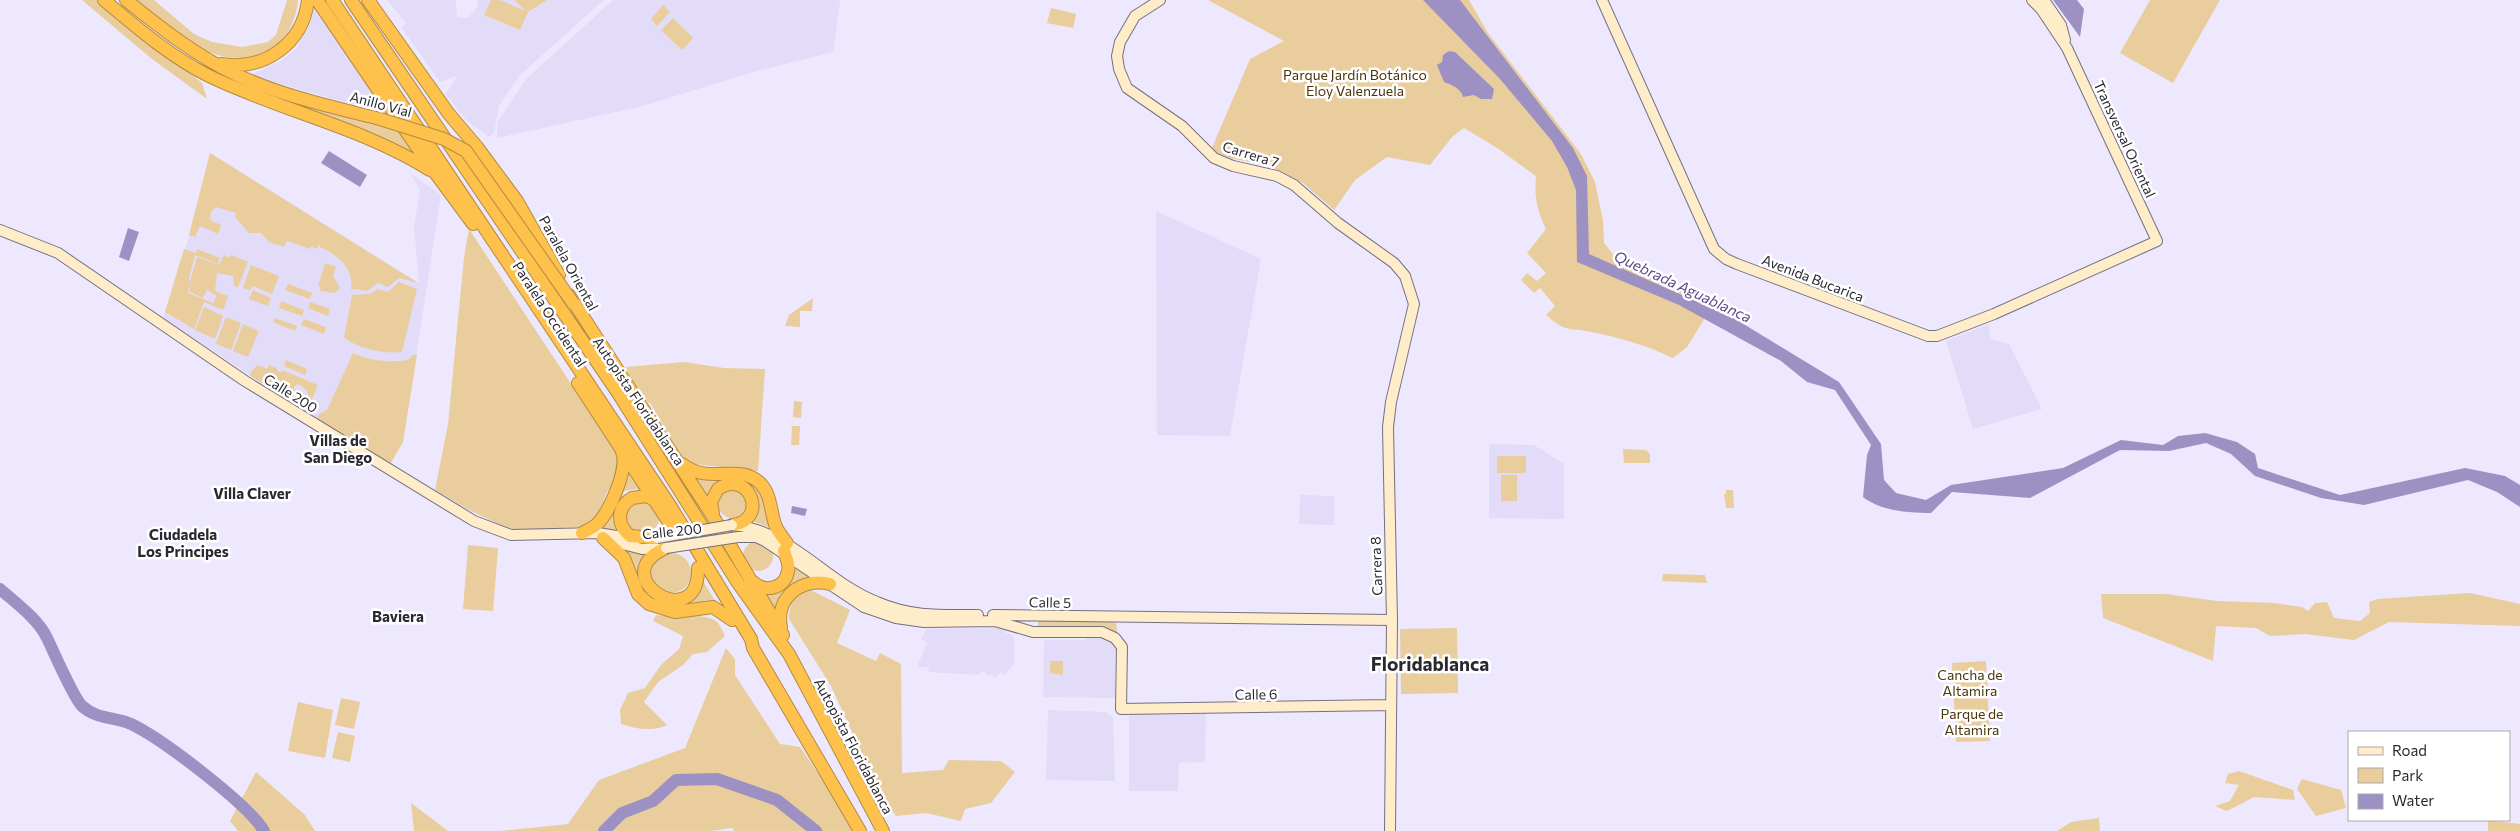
<svg xmlns="http://www.w3.org/2000/svg" width="2520" height="831" viewBox="0 0 2520 831" font-family="Commissioner,sans-serif">
	<style>
		.built { fill: #e2dcf9 }
		.green { fill: #e9cd9d }
		.water { fill: #9d91c4 }
		.lines { fill: none; stroke-linecap: round; stroke-linejoin: round }
		.river { stroke: #9d91c4; stroke-width: 12 }
		.secondary-casing { stroke: #747083; stroke-width: 12 }
		.highway-casing { stroke: #b48b42; stroke-width: 14 }
		.secondary { stroke: #ffecc9; stroke-width: 10 }
		.highway { stroke: #fec14b; stroke-width: 12 }
		.secondary-bridge-casing { stroke: #747083; stroke-width: 12; stroke-linecap: butt }
		.highway-bridge-casing { stroke: #b48b42; stroke-width: 14; stroke-linecap: butt }
		.secondary-bridge { stroke: #ffecc9; stroke-width: 10 }
		.highway-bridge { stroke: #fec14b; stroke-width: 12 }
		.labels { text-anchor: middle; dominant-baseline: central; stroke-width: 5; stroke-linejoin: round; paint-order: stroke }
		.park-label { font-size: 14px; fill: #4a350c; stroke: #fff }
		.street-label { font-size: 14px; fill: #2a2830; stroke: #fff }
		.water-label { font-size: 15px; font-style: italic; fill: #5d498b; stroke: #fff }
		.neighbourhood-label { font-size: 15px; font-weight: bold; fill: #2a2830; stroke: #fff }
		.district-label { font-size: 19px; font-weight: bold; fill: #2a2830; stroke: #fff }
	</style>
	<rect width="100%" height="100%" fill="#ede8fe"/>
	<path class="built" d="M 387,0 L 456,0 L 457,17 L 468,18 L 477,7 L 478,0 L 604,0 L 519,76 L 499,106 L 494,133 L 489,137 L 465,119 L 446,94 L 457,76 L 440,82 L 401,27 L 406,23 Z
		M 613,0 L 840,0 L 840,2 L 833,52 L 757,71 L 639,107 L 497,138 L 497,123 L 526,79 Z
		M 314,9 L 381,106 L 378,112 L 250,75 L 281,61 L 297,48 L 309,26 Z
		M 210,153 L 419,283 L 414,227 L 420,190 L 410,173 L 441,195 L 403,442 L 389,466 L 163,318 L 188,240 Z
		M 1156,211 L 1261,259 L 1230,436 L 1157,435 Z
		M 1989,324 L 1990,339 L 2009,344 L 2042,409 L 1973,429 L 1946,341 Z
		M 1489,444 L 1534,445 L 1564,464 L 1564,519 L 1489,518 Z
		M 1300,495 L 1334,496 L 1334,525 L 1299,524 Z
		M 1005,628 L 1005,633 L 1011,634 L 1014,639 L 1014,664 L 1004,675 L 1001,672 L 995,678 L 991,674 L 988,676 L 983,671 L 978,675 L 928,672 L 929,667 L 917,667 L 927,643 L 921,639 L 926,629 Z
		M 1100,635 L 1108,637 L 1116,647 L 1118,673 L 1115,674 L 1115,698 L 1043,697 L 1044,640 L 1086,640 L 1087,637 L 1100,637 Z
		M 1048,710 L 1106,712 L 1113,717 L 1115,781 L 1046,780 Z
		M 1129,711 L 1206,712 L 1205,762 L 1179,763 L 1178,791 L 1129,791 Z"/>
	<path class="green" d="M 82,0 L 98,0 L 202,83 L 207,99 L 152,59 Z
		M 130,0 L 154,0 L 194,34 L 212,42 L 242,47 L 268,42 L 276,35 L 287,0 L 298,0 C 296,20 287,41 268,50 C 217,77 170,28 130,0 Z
		M 491,0 L 500,0 L 526,11 L 514,0 L 547,0 L 528,12 L 520,30 L 484,15 Z
		M 1208,0 L 1469,0 L 1488,33 L 1581,154 L 1595,182 L 1603,220 L 1604,243 C 1609,249 1615,258 1623,263 C 1646,277 1699,286 1708,313 L 1687,347 L 1673,358 C 1648,346 1618,337 1591,332 C 1567,327 1567,333 1546,315 L 1555,306 L 1540,288 L 1534,293 L 1521,280 L 1527,273 L 1537,281 L 1546,273 L 1527,253 L 1546,229 C 1537,211 1534,196 1536,176 L 1497,148 L 1464,128 L 1452,137 L 1430,165 L 1387,157 L 1355,180 L 1334,210 L 1303,183 L 1270,166 L 1230,158 L 1211,150 L 1250,59 L 1284,41 Z
		M 2150,0 L 2220,0 L 2173,83 L 2120,53 Z
		M 663,5 L 670,12 L 657,26 L 651,19 Z
		M 1051,8 L 1076,14 L 1073,28 L 1047,23 Z
		M 673,18 L 693,38 L 682,50 L 661,30 Z
		M 226,75 L 400,132 L 413,154 L 225,79 Z
		M 210,153 L 418,283 L 399,278 L 388,287 L 378,283 L 367,291 L 355,289 L 351,290 C 354,268 339,256 320,247 L 320,244 L 317,249 L 311,246 L 310,249 L 287,241 L 284,247 L 269,242 L 261,233 L 249,233 L 235,217 L 236,213 L 216,207 L 211,212 L 210,220 L 221,225 L 218,234 L 200,226 L 195,237 L 189,235 Z
		M 469,229 L 618,455 L 620,475 L 607,492 L 599,512 L 591,522 L 578,527 L 522,530 L 507,528 L 469,510 L 435,490 L 448,424 L 464,257 Z
		M 184,249 L 196,253 L 197,249 L 220,258 L 218,264 L 195,255 L 189,278 L 191,282 L 188,293 L 213,303 L 217,296 L 207,290 L 203,298 L 190,292 L 191,277 L 197,257 L 219,265 L 224,255 L 229,258 L 231,255 L 248,262 L 238,287 L 234,286 L 233,276 L 217,273 L 215,291 L 228,296 L 223,310 L 204,302 L 194,329 L 165,312 Z
		M 325,263 L 336,267 L 333,276 L 340,288 L 335,293 L 320,291 L 321,287 L 318,286 Z
		M 251,265 L 279,276 L 272,294 L 253,286 L 250,290 L 243,288 Z
		M 399,282 L 417,289 L 402,352 C 382,354 361,349 344,338 L 352,295 L 370,294 L 378,289 L 388,292 Z
		M 288,284 L 312,293 L 310,299 L 285,290 Z
		M 253,290 L 271,298 L 268,306 L 249,299 Z
		M 813,298 L 812,311 L 800,311 L 800,327 L 785,326 L 789,315 Z
		M 281,301 L 304,310 L 302,316 L 279,308 Z
		M 310,302 L 330,309 L 328,316 L 308,308 Z
		M 204,307 L 223,316 L 215,339 L 195,330 Z
		M 226,317 L 241,323 L 231,350 L 216,344 Z
		M 275,318 L 297,326 L 295,331 L 273,322 Z
		M 304,319 L 326,327 L 324,334 L 301,325 Z
		M 243,324 L 259,331 L 248,357 L 233,351 Z
		M 353,353 C 370,361 390,363 408,360 L 412,355 L 417,355 L 403,442 L 389,466 L 317,419 L 319,414 L 327,410 Z
		M 286,360 L 307,369 L 305,375 L 284,366 Z
		M 684,362 L 724,368 L 765,369 L 758,471 L 694,464 L 682,458 L 651,404 L 639,395 L 626,367 Z
		M 257,365 L 267,369 L 269,365 L 276,368 L 280,373 L 282,370 L 318,385 L 311,402 L 309,402 C 308,392 307,388 297,384 L 293,388 L 304,398 L 305,406 L 302,409 L 249,375 Z
		M 794,401 L 802,402 L 801,418 L 793,417 Z
		M 792,426 L 800,426 L 799,445 L 791,445 Z
		M 1623,449 L 1646,450 L 1650,454 L 1650,463 L 1624,463 Z
		M 1497,456 L 1526,456 L 1526,473 L 1497,473 Z
		M 629,464 L 647,493 L 636,489 L 624,491 C 615,506 613,514 616,531 L 596,529 Z
		M 688,472 L 735,475 L 761,488 L 775,530 L 755,522 L 747,522 C 768,498 756,483 728,480 L 709,506 Z
		M 1501,475 L 1517,475 L 1517,501 L 1501,501 Z
		M 724,489 L 741,490 L 748,506 C 739,522 723,522 716,504 Z
		M 1726,490 L 1733,490 L 1734,508 L 1726,508 L 1724,494 L 1726,494 Z
		M626 516a17 17 0 1 1 34 0a17 17 0 1 1-34 0Z
		M743 556a15 15 0 1 1 30 0a15 15 0 1 1-30 0Z
		M 468,545 L 498,548 L 493,611 L 463,609 Z
		M 621,549 L 647,552 L 641,562 L 638,579 Z
		M651 573a20 20 0 1 1 40 0a20 20 0 1 1-40 0Z
		M 793,563 L 818,579 L 801,581 L 777,613 L 763,591 L 773,593 Z
		M 1663,574 L 1705,575 L 1707,583 L 1662,581 Z
		M 703,581 L 717,604 L 708,600 L 685,605 L 692,599 Z
		M 807,588 L 850,610 L 837,643 L 876,661 L 880,653 L 901,664 L 902,773 L 943,770 L 949,760 L 1001,761 L 1015,772 L 991,803 L 965,809 L 961,821 L 926,813 L 896,816 L 879,791 L 831,686 L 789,619 C 789,604 794,596 807,588 Z
		M 2470,593 L 2520,604 L 2520,626 L 2389,622 L 2354,640 L 2305,634 L 2270,636 L 2256,628 L 2216,626 L 2213,661 L 2103,618 L 2101,594 L 2166,594 L 2217,601 L 2275,603 L 2302,607 L 2308,611 L 2315,603 L 2327,602 L 2334,618 L 2360,621 L 2370,613 L 2369,602 L 2377,599 Z
		M 656,615 C 672,618 705,612 717,622 C 720,625 723,632 725,636 L 707,652 L 693,654 L 683,665 L 658,682 L 644,702 L 667,725 C 651,732 637,729 621,724 L 620,710 L 628,693 L 645,688 L 661,665 L 679,649 L 683,636 L 653,621 Z
		M 1038,621 L 1112,621 L 1116,623 L 1118,637 C 1104,621 1059,628 1038,628 Z
		M 1457,628 L 1458,693 L 1401,694 L 1400,629 Z
		M 726,648 L 735,659 L 735,675 L 780,744 L 800,747 L 834,797 L 853,831 L 734,831 L 732,828 L 711,831 L 500,831 L 568,824 L 599,780 L 685,748 Z
		M 1050,661 L 1063,661 L 1063,675 L 1050,673 Z
		M 1986,661 L 1990,741 L 1956,742 L 1952,663 Z
		M 341,698 L 360,702 L 354,729 L 335,725 Z
		M 298,702 L 333,710 L 325,758 L 288,751 Z
		M 338,732 L 355,736 L 350,762 L 332,758 Z
		M 2239,771 L 2293,790 L 2295,800 L 2254,797 L 2227,811 L 2215,806 L 2230,801 L 2239,785 L 2225,783 L 2228,774 Z
		M 256,772 L 305,815 L 315,831 L 238,831 L 230,821 Z
		M 2302,779 L 2341,790 L 2346,808 L 2316,816 L 2297,789 Z
		M 411,803 L 448,831 L 414,831 Z
		M 2099,818 L 2100,831 L 2057,831 L 2071,822 Z
		M 2488,820 L 2520,824 L 2520,831 L 2488,831 Z"/>
	<path class="water" d="M 1423,0 L 1460,0 L 1573,148 L 1587,176 L 1589,254 L 1732,317 L 1839,382 L 1881,444 L 1884,480 L 1896,493 L 1926,500 L 1951,485 L 2063,468 L 2121,440 L 2163,445 L 2178,436 L 2205,433 L 2237,442 L 2255,454 L 2258,468 L 2340,495 L 2465,468 L 2505,476 L 2520,485 L 2520,507 L 2497,492 L 2468,480 L 2364,505 L 2321,498 L 2255,476 L 2231,454 L 2206,443 L 2169,451 L 2120,450 L 2030,498 L 1952,492 L 1931,513 C 1909,513 1881,511 1863,497 L 1867,455 L 1871,445 L 1835,390 L 1807,382 L 1781,361 L 1679,305 L 1577,262 L 1576,190 L 1567,167 L 1552,141 L 1500,79 Z
		M 2053,0 L 2077,0 L 2084,9 L 2080,37 Z
		M 1449,51 L 1455,52 L 1494,89 L 1492,99 L 1481,99 L 1474,95 L 1463,97 C 1462,89 1450,84 1444,82 L 1437,65 L 1442,62 L 1443,55 Z
		M 329,151 L 367,175 L 360,187 L 321,163 Z
		M 128,228 L 139,232 L 129,261 L 119,257 Z
		M 792,506 L 807,509 L 805,516 L 791,513 Z"/>
	<g class="lines">
		<path class="river" d="M 0,589 C 16,603 38,619 47,638 C 54,652 73,697 82,706 C 96,719 115,717 131,724 C 161,738 248,804 264,831
			M 604,831 L 622,813 L 653,801 L 676,780 L 717,779 L 777,800 L 816,831"/>
		<defs>
			<path id="secondary" d="M 1160,0 L 1135,16 L 1120,42 L 1117,56 L 1119,69 L 1127,88 L 1182,126 L 1214,158 L 1233,166 L 1277,176 L 1294,185 L 1338,223 L 1394,263 L 1405,276 L 1414,304 L 1391,402 L 1388,427 L 1392,620 L 1390,831
				M 1602,0 L 1714,249 L 1726,259 L 1737,264 L 1928,336 L 1937,336 L 1994,314 L 2157,241 L 2067,48 L 2041,9 L 2032,0
				M 2044,0 L 2061,25 L 2065,40
				M 0,230 L 58,253 L 245,381 L 474,521 L 511,535 L 598,533 L 635,539
				M 734,525 C 793,532 824,581 877,602 C 912,617 941,615 978,615
				M 738,537 L 756,537 L 765,541 L 864,607 L 896,618 L 924,622 L 995,621 L 1033,632 L 1102,632 L 1115,638 L 1122,647 L 1121,709 L 1391,705
				M 607,540 L 642,549 L 666,548
				M 993,615 L 1392,620"/>
			<path id="highway" d="M 104,0 C 136,27 171,57 209,76 C 281,111 362,127 430,170
				M 126,0 C 161,28 196,56 237,75 C 282,96 333,107 380,119
				M 317,0 L 425,159 L 473,224
				M 332,0 L 671,507 L 751,639 L 753,648 L 860,831
				M 351,0 L 618,393 L 738,583 L 789,654 L 883,831
				M 368,0 L 449,114 L 477,147 L 517,201 L 559,275
				M 221,64 C 264,71 303,44 308,0
				M 569,295 L 714,518 L 783,635
				M 578,383 L 683,544
				M 682,464 C 711,486 738,462 760,483 C 772,495 770,512 776,527 C 779,533 783,538 787,543
				M 656,501 L 647,496 L 632,498 C 617,507 616,524 630,536 L 657,538
				M 713,514 L 711,502 L 718,489 C 749,468 770,520 732,525
				M 582,533 C 586,531 592,528 596,525 C 609,514 629,468 622,452
				M 603,538 L 624,558 L 638,594 L 649,604 L 675,612 L 713,607 L 732,620
				M 666,548 C 602,576 699,637 698,568
				M 753,582 C 765,593 785,589 788,571 C 790,564 786,558 784,551
				M 781,627 C 775,597 802,577 830,584"/>
		</defs>
		<use href="#secondary" class="secondary-casing"/>
		<use href="#highway" class="highway-casing"/>
		<use href="#secondary" class="secondary"/>
		<use href="#highway" class="highway"/>
		<defs>
			<path id="secondary-bridge" d="M 657,538 L 732,525
				M 666,548 L 738,537"/>
			<path id="highway-bridge" d="M 380,119 L 444,139 L 466,151 L 573,303"/>
		</defs>
		<use href="#secondary-bridge" class="secondary-bridge-casing"/>
		<use href="#highway-bridge" class="highway-bridge-casing"/>
		<use href="#secondary-bridge" class="secondary-bridge"/>
		<use href="#highway-bridge" class="highway-bridge"/>
	</g>
	<g class="labels">
		<g class="park-label">
			<text x="1355" y="74">Parque Jardín Botánico<tspan x="1355" dy="16">Eloy Valenzuela</tspan></text>
			<text x="1970" y="674">Cancha de<tspan x="1970" dy="16">Altamira</tspan></text>
			<text x="1972" y="713">Parque de<tspan x="1972" dy="16">Altamira</tspan></text>
		</g>
		<g class="street-label">
			<text transform="translate(381 104) rotate(15)">Anillo Víal</text>
			<text transform="translate(2125 139) rotate(65)">Transversal Oriental</text>
			<text transform="translate(1251 154) rotate(17)">Carrera 7</text>
			<text transform="translate(569 263) rotate(61)">Paralela Oriental</text>
			<text transform="translate(1813 278) rotate(21)">Avenida Bucarica</text>
			<text transform="translate(550 314) rotate(57)">Paralela Occidental</text>
			<text transform="translate(291 393) rotate(32)">Calle 200</text>
			<text transform="translate(639 401) rotate(56)">Autopista Floridablanca</text>
			<text transform="translate(672 531) rotate(-6)">Calle 200</text>
			<text transform="translate(1376 566) rotate(-92)">Carrera 8</text>
			<text transform="translate(1050 602) rotate(1)">Calle 5</text>
			<text transform="translate(1256 694) rotate(-1)">Calle 6</text>
			<text transform="translate(854 746) rotate(62)">Autopista Floridablanca</text>
		</g>
		<g class="water-label">
			<text transform="translate(1683 286) rotate(25)">Quebrada Aguablanca</text>
		</g>
		<g class="neighbourhood-label">
			<text x="338" y="440">Villas de<tspan x="338" dy="17">San Diego</tspan></text>
			<text x="252" y="493">Villa Claver</text>
			<text x="183" y="534">Ciudadela<tspan x="183" dy="17">Los Principes</tspan></text>
			<text x="398" y="616">Baviera</text>
		</g>
		<g class="district-label">
			<text x="1430" y="663">Floridablanca</text>
		</g>
	</g>
	<rect x="2348" y="731" width="162" height="90" fill="#ffffff" stroke="#aaa9ac"/>
	<rect x="2358" y="747" width="25" height="8" fill="#ffecc9" stroke="#aaa9ac"/>
	<text x="2392" y="756" font-size="15" fill="#2a2830">Road</text>
	<rect x="2358" y="768" width="25" height="15" fill="#e9cd9d" stroke="#aaa9ac"/>
	<text x="2392" y="781" font-size="15" fill="#2a2830">Park</text>
	<rect x="2358" y="794" width="25" height="15" fill="#9d91c4" stroke="#aaa9ac"/>
	<text x="2392" y="806" font-size="15" fill="#2a2830">Water</text>
</svg>
